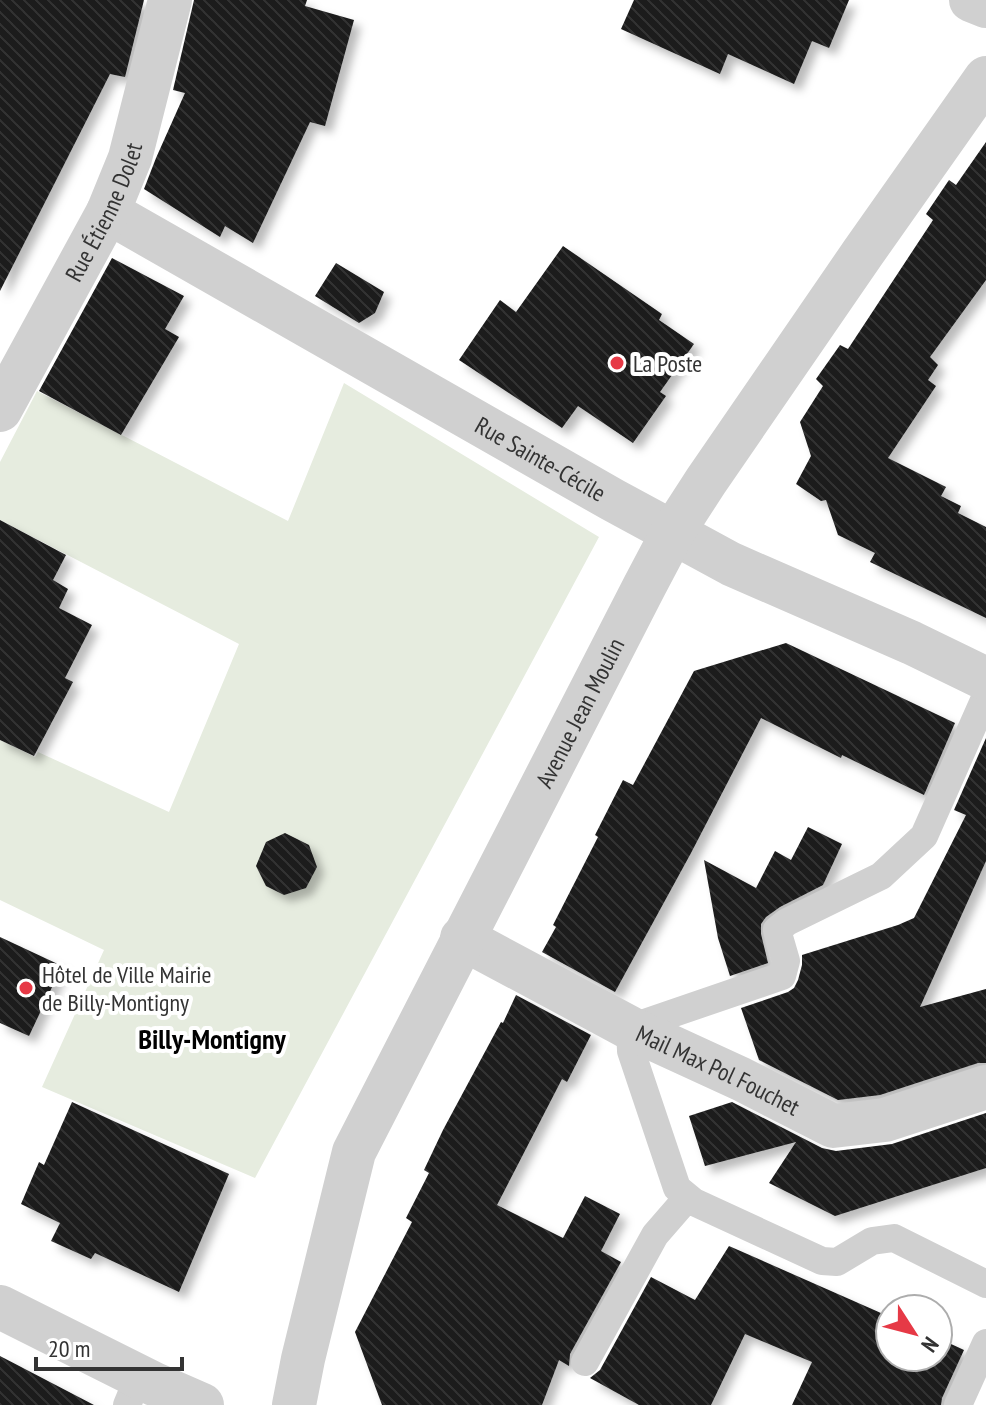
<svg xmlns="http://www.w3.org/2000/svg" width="986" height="1405" viewBox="0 0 986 1405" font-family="'PT Sans Narrow',sans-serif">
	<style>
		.green { fill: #e6ecdf }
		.building { fill: url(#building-back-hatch); filter: url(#shadow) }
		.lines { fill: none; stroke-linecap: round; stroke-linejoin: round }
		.service { stroke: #d0d0d0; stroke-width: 28 }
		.minor { stroke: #d0d0d0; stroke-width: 44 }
		.tertiary { stroke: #d0d0d0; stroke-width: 44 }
		.poi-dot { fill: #e63946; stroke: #fff; stroke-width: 3 }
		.labels { text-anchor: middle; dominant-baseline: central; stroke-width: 8; stroke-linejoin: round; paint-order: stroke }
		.street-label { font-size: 24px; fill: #333; stroke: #fff }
		.poi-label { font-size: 24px; fill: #333; stroke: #fff; text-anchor: start }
		.quarter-label { font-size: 28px; font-weight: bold; fill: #000; stroke: #fff }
	</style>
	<defs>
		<pattern id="building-back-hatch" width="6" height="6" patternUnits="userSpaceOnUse" patternTransform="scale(2)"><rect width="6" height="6" fill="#1a1a1a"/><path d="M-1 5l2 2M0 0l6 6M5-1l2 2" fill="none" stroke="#333"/></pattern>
		<filter id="shadow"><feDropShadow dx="7" dy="7" stdDeviation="4" flood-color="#0004"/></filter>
	</defs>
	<rect width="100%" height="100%" fill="#fff"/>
	<path class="green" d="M 344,383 L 599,537 L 255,1178 L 42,1087 L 104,950 L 0,900 L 0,740 L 35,757 L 38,752 L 169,812 L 239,644 L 0,520 L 0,462 L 37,391 L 288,521 Z"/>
	<path class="building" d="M 0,0 L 144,0 L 125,77 L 110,74 L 0,291 Z
		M 194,0 L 307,0 L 305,6 L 354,20 L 325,126 L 310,122 L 253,243 L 225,226 L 220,237 L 144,189 L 156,158 L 185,93 L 173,90 Z
		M 634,0 L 849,0 L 829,48 L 812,41 L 794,84 L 728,54 L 720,74 L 621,29 Z
		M 986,142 L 986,280 L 930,357 L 938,365 L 928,380 L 936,386 L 888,458 L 946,487 L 941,496 L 961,506 L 958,513 L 986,527 L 986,618 L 870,562 L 875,553 L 838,535 L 826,500 L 821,501 L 796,484 L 811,456 L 800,422 L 823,386 L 816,379 L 840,345 L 848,349 L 933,220 L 926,214 L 949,180 L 956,185 Z
		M 563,246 L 662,314 L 659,320 L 694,344 L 660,392 L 666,396 L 633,443 L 578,406 L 562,428 L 459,360 L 500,300 L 516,312 Z
		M 112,258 L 184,296 L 165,329 L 179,337 L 121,435 L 39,391 Z
		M 336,263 L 384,292 L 375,313 L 359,323 L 315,296 Z
		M 0,520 L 66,555 L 53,580 L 68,589 L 59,608 L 92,625 L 65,678 L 73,682 L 34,756 L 0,740 Z
		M 786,643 L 955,723 L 924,795 L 842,755 L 841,758 L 761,718 L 691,853 L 615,992 L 542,952 L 556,927 L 553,925 L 598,837 L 595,835 L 623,780 L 633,785 L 694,671 Z
		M 986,738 L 986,861 L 920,1007 L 986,989 L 986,1063 L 978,1063 L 880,1095 L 838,1100 L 759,1060 L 741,1008 L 788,992 L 794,988 L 798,980 L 802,965 L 802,955 L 898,925 L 914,918 L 966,815 L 954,810 Z
		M 808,827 L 842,844 L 823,885 L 780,907 L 766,917 L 761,924 L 761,934 L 768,963 L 730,976 L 718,938 L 704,860 L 756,888 L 775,851 L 791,860 Z
		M 285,833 L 309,845 L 317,867 L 306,888 L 284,895 L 266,886 L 256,866 L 266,842 Z
		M 0,937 L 62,966 L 29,1036 L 0,1023 Z
		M 516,995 L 591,1035 L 567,1082 L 562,1079 L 497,1205 L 563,1238 L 585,1196 L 620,1214 L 601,1251 L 621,1262 L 570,1354 L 569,1366 L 559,1360 L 542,1405 L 382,1405 L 355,1332 L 412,1222 L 406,1218 L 429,1173 L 424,1170 L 443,1130 L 501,1022 L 503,1023 Z
		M 72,1102 L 229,1174 L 179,1292 L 95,1253 L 91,1259 L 51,1241 L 60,1223 L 21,1204 L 39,1162 L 44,1165 Z
		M 732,1102 L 822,1148 L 836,1151 L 892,1144 L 986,1113 L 986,1168 L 835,1216 L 769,1183 L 796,1142 L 705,1166 L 689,1116 Z
		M 729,1246 L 890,1317 L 890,1357 L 938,1357 L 938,1338 L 964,1350 L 942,1398 L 941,1405 L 792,1405 L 812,1362 L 745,1334 L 711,1405 L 639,1405 L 590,1378 L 600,1370 L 651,1277 L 695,1300 Z
		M 0,1356 L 94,1405 L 0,1405 Z"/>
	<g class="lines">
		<path class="service" d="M 986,696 L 924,836 L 881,876 L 787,922 L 777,930 L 786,961 L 782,976 L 630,1028 L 631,1051 L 677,1188 L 694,1202 L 822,1261 L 837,1262 L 872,1241 L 894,1238 L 986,1284
			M 585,1362 L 655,1235 L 688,1197
			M 127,1405 L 139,1376
			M 958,1405 L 986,1343"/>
		<g class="minor">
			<path d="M 971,0 L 986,6"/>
			<path id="s1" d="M 108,212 L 613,500 L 731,564 L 912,643 L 986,679"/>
			<path id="s2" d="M 0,410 L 108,212 L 130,158 L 170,0"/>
			<path id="s3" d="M 462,938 L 630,1028 L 741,1079 L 833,1126 L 885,1120 L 986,1087"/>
			<path id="s4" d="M 294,1405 L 303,1359 L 354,1152 L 644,587 L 673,532 L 706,481 L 862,254 L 986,78"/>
		</g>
		<path class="tertiary" d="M 0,1307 L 154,1384 L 202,1405"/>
	</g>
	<g class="poi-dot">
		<circle cx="617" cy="363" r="8"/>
		<circle cx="26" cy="988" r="8"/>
	</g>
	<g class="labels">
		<g class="street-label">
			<text stroke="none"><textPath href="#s2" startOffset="224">Rue Étienne Dolet</textPath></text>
			<text stroke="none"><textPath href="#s1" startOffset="498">Rue Sainte-Cécile</textPath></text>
			<text stroke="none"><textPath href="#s4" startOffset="754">Avenue Jean Moulin</textPath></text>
			<text stroke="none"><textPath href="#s3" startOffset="288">Mail Max Pol Fouchet</textPath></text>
		</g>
		<g class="poi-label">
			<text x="633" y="363">La Poste</text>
			<text x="42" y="974">Hôtel de Ville Mairie<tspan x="42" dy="28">de Billy-Montigny</tspan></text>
		</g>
		<g class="quarter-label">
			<text x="212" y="1038">Billy-Montigny</text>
		</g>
	</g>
	<g transform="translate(914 1333) rotate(126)"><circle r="38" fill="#ffffff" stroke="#adadad" stroke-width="2"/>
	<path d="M0-6L14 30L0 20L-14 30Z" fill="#e63946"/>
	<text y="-12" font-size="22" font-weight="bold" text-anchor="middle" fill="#333333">N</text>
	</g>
	<path d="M36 1357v12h146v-12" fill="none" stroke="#333333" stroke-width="4"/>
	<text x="48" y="1357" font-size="24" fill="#333333" stroke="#ffffff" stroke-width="6" paint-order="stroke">20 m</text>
</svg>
